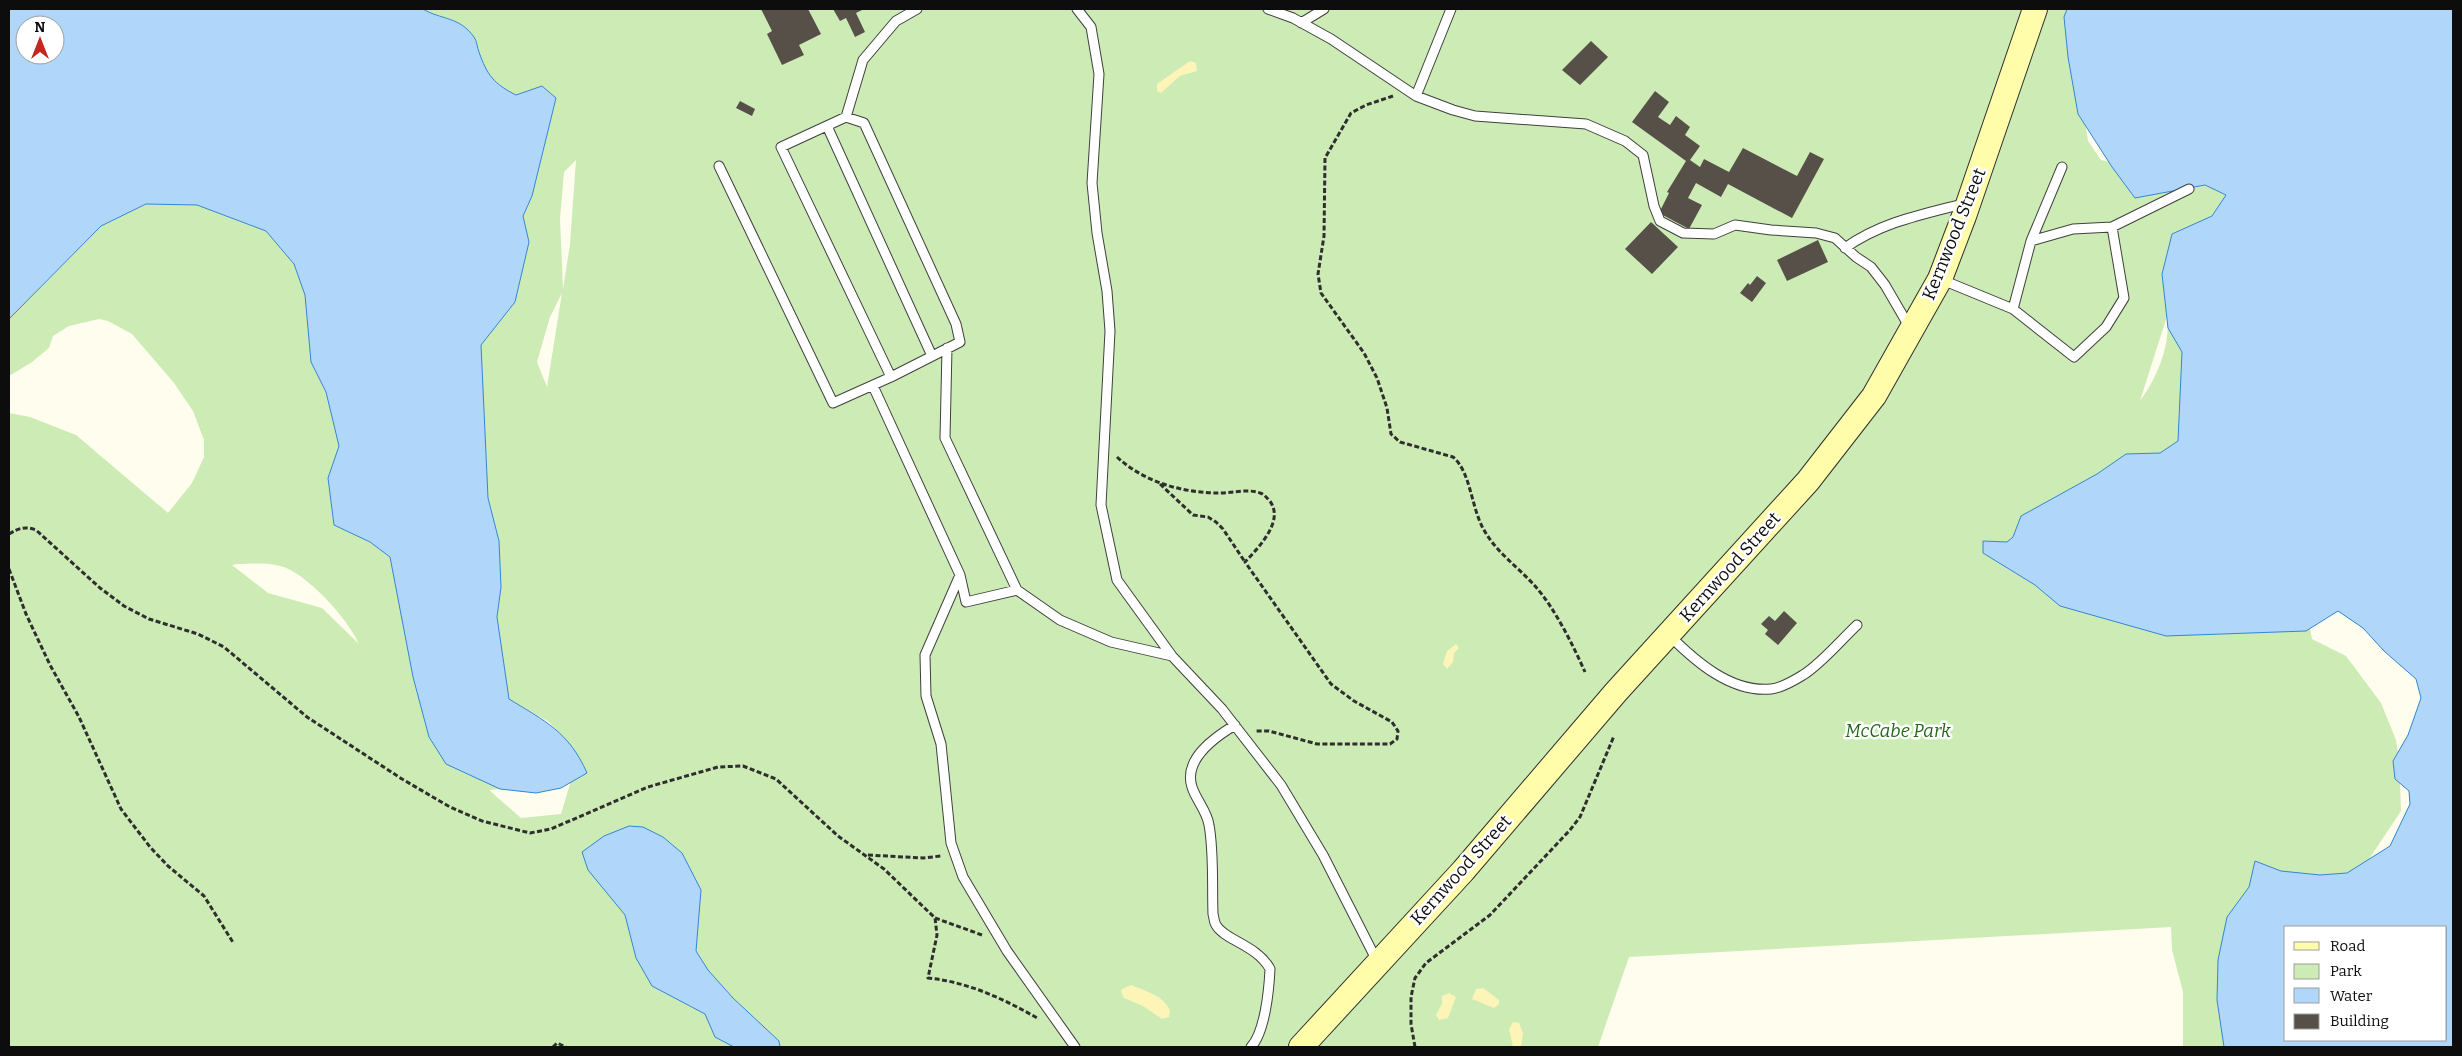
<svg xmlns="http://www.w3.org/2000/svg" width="2462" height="1056" viewBox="0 0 2462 1056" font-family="Bitter,serif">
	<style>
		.green { fill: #cdebb5; fill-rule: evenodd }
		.sand { fill: #fdf4b8 }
		.water { fill: #b0d7f9; stroke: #3386d4; fill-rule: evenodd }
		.building { fill: #575049 }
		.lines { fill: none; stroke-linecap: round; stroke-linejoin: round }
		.service-casing { stroke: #404040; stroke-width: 11 }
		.secondary-casing { stroke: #2f2f2f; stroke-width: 26 }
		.path { stroke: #2f2f2f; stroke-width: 3; stroke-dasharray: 5 2.5; stroke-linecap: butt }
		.service { stroke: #fff; stroke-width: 9 }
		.secondary { stroke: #fffda9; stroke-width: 24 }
		.labels { text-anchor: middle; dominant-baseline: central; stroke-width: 5; stroke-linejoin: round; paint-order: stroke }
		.street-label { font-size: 18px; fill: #0d0d0d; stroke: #fff }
		.park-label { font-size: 18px; font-style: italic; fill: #24681a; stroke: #fff }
	</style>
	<rect width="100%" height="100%" fill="#fffdee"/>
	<path class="green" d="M 423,9 L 2103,9 L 2082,104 L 2088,141 L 2101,160 L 2223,190 L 2225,196 L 2226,195 L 2453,549 L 2453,828 L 2286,927 L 2286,1040 L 2436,1047 L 2183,1047 L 2183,992 L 2172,950 L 2171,927 L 1629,957 L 1598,1047 L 9,1047 L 9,413 L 30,417 L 76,435 L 168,513 L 192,483 L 204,457 L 204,440 L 193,411 L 174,383 L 132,334 L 108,321 L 99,319 L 69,326 L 53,336 L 49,348 L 32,362 L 9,376 L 9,319 L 101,226 L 146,204 L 197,205 L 266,231 L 294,264 L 305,295 L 311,361 L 326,392 L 339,446 L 328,478 L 334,525 L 370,542 L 390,556 L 413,677 L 429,737 L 468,774 L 500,789 L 489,790 L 521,818 L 561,814 L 570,784 L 567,741 L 549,722 L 509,699 L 497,617 L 501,587 L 499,541 L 488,498 L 481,363 L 481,344 L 494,327 L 523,265 L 529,242 L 523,216 L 532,196 L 556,98 L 542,86 L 516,95 C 494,84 487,75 479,52 C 477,47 477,41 474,37 C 459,16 441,20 423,9 ZM 576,160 L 570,244 L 563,289 L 560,219 L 564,172 ZM 562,293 L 547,387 L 537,362 L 550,317 ZM 2167,316 C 2171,345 2157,378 2140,401 ZM 237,564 C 250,564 267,562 280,566 C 306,572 349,620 359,644 L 322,608 L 268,593 L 232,565 ZM 2338,611 L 2363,628 L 2384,651 L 2417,679 L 2421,698 L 2408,735 L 2398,753 L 2396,740 L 2381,703 L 2346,656 L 2312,639 L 2310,628 ZM 2400,783 L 2409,791 L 2410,804 L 2390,846 L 2369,859 L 2401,811 Z"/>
	<path class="sand" d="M 1190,61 L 1196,63 L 1197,71 L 1180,76 L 1161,93 L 1157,91 L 1157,84 Z
		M 1456,644 L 1459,648 L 1454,653 L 1453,662 L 1447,669 L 1443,664 L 1447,651 Z
		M 1131,985 C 1145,991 1164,995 1170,1011 L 1169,1017 L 1162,1019 L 1143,1006 L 1124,998 L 1121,992 L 1122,989 Z
		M 1483,988 L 1499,1000 L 1499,1004 L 1494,1008 L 1472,999 L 1476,989 Z
		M 1449,993 L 1456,997 L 1448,1018 L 1439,1020 L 1436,1015 L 1442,1004 L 1442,996 Z
		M 1513,1022 L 1519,1023 L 1523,1033 L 1521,1047 L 1513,1047 L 1509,1029 Z"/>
	<path class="water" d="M 9,9 L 423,9 C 441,20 459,16 474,37 C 477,41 477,47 479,52 C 487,75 494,84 516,95 L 542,86 L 556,98 L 532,196 L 523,216 L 529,242 L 515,302 L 481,345 L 488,498 L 499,541 L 501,587 L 497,617 L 509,699 C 545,721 569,732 587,773 L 561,788 L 536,793 L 500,789 L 446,764 L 429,737 L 413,677 L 390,557 L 370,542 L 334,525 L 328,478 L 339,446 L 326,392 L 311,362 L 305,295 L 294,264 L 266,231 L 197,205 L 146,204 L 101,226 L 9,319 ZM 25,25 L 55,25 L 55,55 L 25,55 Z
		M 2067,9 L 2453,9 L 2453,1047 L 2224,1047 L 2217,1000 L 2218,960 L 2227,917 L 2249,887 L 2255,861 L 2281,871 L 2320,875 L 2347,873 L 2390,846 L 2410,804 L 2409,791 L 2395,779 L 2393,761 L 2408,735 L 2421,698 L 2416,679 L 2384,651 L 2363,628 L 2338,611 L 2306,631 L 2166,636 L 2060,606 L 2035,585 L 1983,553 L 1983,541 L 2007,542 L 2013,537 L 2021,516 L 2097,474 L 2126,454 L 2160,453 L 2178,441 L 2182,352 L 2168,328 L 2162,274 L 2172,234 L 2212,216 L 2226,195 L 2205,185 L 2135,198 L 2112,167 L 2078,114 L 2068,57 L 2064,17 ZM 2286,927 L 2446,927 L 2446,1040 L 2286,1040 Z
		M 629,826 L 643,827 L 663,837 L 682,853 L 701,890 L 696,951 L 708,970 L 733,998 L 779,1041 L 780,1047 L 734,1047 L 715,1037 L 705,1014 L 652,986 L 636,958 L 625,915 L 588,870 L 582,852 L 604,836 Z"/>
	<path class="building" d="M 761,9 L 808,9 L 821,34 L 799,45 L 804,55 L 782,65 L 767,34 L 772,31 Z
		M 833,9 L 864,9 L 856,13 L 865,32 L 855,37 L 846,18 L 840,21 Z
		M 1591,41 L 1608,57 L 1580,85 L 1562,70 Z
		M 1655,91 L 1669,102 L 1658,117 L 1670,125 L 1676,116 L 1690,127 L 1685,135 L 1700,146 L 1690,160 L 1700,167 L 1704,159 L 1729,172 L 1743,148 L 1797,176 L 1810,152 L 1824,159 L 1792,218 L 1728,184 L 1721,197 L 1696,183 L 1688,198 L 1702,205 L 1689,229 L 1659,213 L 1669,193 L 1667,192 L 1686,161 L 1632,122 Z
		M 740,101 L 755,109 L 752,116 L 736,108 Z
		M 1651,222 L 1678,247 L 1652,274 L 1625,249 Z
		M 1818,240 L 1828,262 L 1787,281 L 1777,260 Z
		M 1757,276 L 1766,283 L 1752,302 L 1740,293 L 1748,283 L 1750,285 Z
		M 1784,611 L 1797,623 L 1778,645 L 1765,634 L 1768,630 L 1761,624 L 1769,616 L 1775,621 Z"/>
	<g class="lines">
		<defs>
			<path id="service" d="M 1077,9 L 1091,27 L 1099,74 L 1092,183 L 1097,233 L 1107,291 L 1110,331 L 1101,505 L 1117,580 L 1172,656 L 1222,709 L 1281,785 L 1323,855 L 1377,961
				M 1268,9 L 1293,18 L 1331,39 L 1416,96 L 1453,110 L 1475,116 L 1586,124 L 1625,141 L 1643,155 L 1654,206 L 1660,221 L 1683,233 L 1714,234 L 1735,225 L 1771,230 L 1816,233 L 1835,238 L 1856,257 L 1871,267 L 1885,285 L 1910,328
				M 1301,23 L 1324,9
				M 1416,96 L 1451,9
				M 846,117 L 864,123 L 956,324 L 960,342 L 891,377 L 781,147 Z
				M 846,117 L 863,60 L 896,21 L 917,9
				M 827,126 L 932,356
				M 719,166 L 833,403 L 891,377
				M 2031,241 L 2062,167
				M 1845,248 C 1881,222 1924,214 1966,203
				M 1940,279 L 2013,309 L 2074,357 L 2106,327 L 2124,298 L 2112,227
				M 2013,309 L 2031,241 L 2073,229 L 2112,227 L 2189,189
				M 947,348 L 945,438 L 1017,590 L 1060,620 L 1111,642 L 1172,656
				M 873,386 L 960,575 L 966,602 L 1017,590
				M 960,575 L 925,655 L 926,696 L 941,744 L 951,843 L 963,877 L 1007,951 L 1075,1047
				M 1669,635 C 1695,661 1731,693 1771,689 C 1781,688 1795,680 1803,675 C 1820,665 1842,639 1857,625
				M 1235,725 C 1215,737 1183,759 1192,787 C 1196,800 1207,811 1209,825 C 1214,852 1212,887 1213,914 C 1214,917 1214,922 1216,925 C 1224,940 1257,945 1270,969 C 1269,990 1265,1032 1251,1047"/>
			<path id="secondary" d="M 1301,1047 L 1463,871 L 1616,692 L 1808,481 L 1874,396 L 1940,279 L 1964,216 L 2035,9"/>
		</defs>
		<use href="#service" class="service-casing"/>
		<use href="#secondary" class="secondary-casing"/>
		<path class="path" d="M 1393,96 L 1366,105 L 1351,113 L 1325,158 L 1324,236 L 1318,274 L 1321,293 L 1364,353 L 1377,378 L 1387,408 L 1391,434 L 1400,442 L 1453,457 C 1471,472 1471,508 1484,530 C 1496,552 1518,567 1535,586 C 1554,607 1573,645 1585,672
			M 1117,457 C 1143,481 1179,492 1215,493 C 1230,494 1246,488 1260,493 C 1264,494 1266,497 1269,500 C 1286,520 1258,548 1245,562 L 1331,684 L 1354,701 L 1392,722 L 1398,731 L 1397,739 L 1390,744 L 1317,744 L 1269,731 L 1255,731
			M 1160,484 L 1193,515 L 1208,517 L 1216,522 L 1223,529 L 1245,562
			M 9,534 C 19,528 25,526 36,530 L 100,588 L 124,606 L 149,619 L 198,634 L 224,647 L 307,717 L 402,779 L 450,807 L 482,821 L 530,833 L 551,829 L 648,787 L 718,767 L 743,766 L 776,779 L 838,836 L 884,869 L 935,918 L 937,935 L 928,978 C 968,982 1004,999 1039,1019
			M 9,569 L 26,614 L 50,665 L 79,717 L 121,809 L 150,847 L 168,866 L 204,896 L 234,944
			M 868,855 L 923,858 L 941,856
			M 935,918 L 982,935
			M 553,1047 L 557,1043 L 566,1047
			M 1415,1047 L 1411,1024 L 1411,997 L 1415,978 L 1426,963 L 1490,915 L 1570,830 L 1580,817 L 1614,736"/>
		<use href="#service" class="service"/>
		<use href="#secondary" class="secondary"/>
	</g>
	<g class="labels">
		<g class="street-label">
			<text transform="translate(1954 234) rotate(-68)">Kernwood Street</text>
			<text transform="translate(1730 567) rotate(-48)">Kernwood Street</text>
			<text transform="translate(1461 870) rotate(-48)">Kernwood Street</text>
		</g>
		<g class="park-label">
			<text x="1898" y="731">McCabe Park</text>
		</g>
	</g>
	<rect width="2462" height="1056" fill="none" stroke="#0d0d0d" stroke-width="20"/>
	<rect x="2284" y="926" width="162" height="115" fill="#ffffff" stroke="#9e9e9e"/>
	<rect x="2294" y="942" width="25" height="8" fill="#fffda9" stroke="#9e9e9e"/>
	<text x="2330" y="951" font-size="15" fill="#0d0d0d">Road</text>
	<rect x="2294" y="964" width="25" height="15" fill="#cdebb5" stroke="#9e9e9e"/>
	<text x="2330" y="976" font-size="15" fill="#0d0d0d">Park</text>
	<rect x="2294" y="988" width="25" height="15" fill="#b0d7f9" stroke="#9e9e9e"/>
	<text x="2330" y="1001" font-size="15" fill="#0d0d0d">Water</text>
	<rect x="2294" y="1014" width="25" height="15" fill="#575049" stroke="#9e9e9e"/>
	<text x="2330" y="1026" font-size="15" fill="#0d0d0d">Building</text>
	<g transform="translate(40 40)"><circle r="24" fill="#ffffff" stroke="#9e9e9e"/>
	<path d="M0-4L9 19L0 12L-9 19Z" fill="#c4251f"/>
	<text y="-8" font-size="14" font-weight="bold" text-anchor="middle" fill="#0d0d0d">N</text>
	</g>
</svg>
